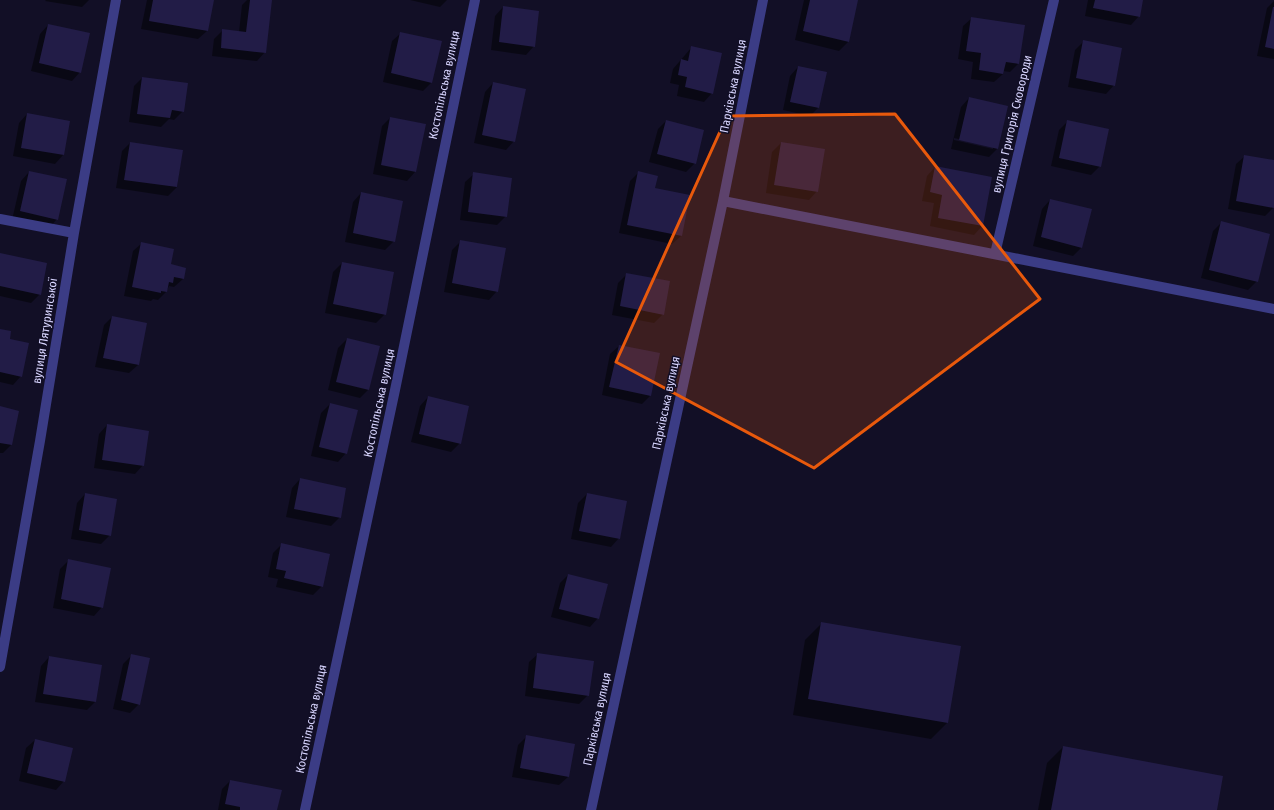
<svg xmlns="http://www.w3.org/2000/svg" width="1274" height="810" viewBox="0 0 1274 810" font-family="'Fira Sans Condensed',sans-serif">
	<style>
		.shadow { fill: #0007; fill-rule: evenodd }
		.building { fill: #221c47 }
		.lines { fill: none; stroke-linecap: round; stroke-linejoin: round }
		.street { stroke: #3b3c85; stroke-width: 10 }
		.marked { fill: #e8590c; fill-opacity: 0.2; stroke: #e8590c; stroke-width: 3; stroke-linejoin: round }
		.labels { text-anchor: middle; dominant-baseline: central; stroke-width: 3; stroke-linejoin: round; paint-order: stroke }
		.street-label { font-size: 12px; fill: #d8d5ff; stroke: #120f26 }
	</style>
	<rect width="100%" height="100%" fill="#120f26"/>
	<path class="shadow" d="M 46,0 L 89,0 L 82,7 L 45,1 Z
		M 147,0 L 213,0 L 207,31 L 198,39 L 141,29 Z
		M 247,0 L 271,0 L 265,52 L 257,61 L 212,56 L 214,39 L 223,30 L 239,32 L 242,5 Z
		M 410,0 L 447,0 L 440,7 Z
		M 804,0 L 857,0 L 848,42 L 839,51 L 795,40 Z
		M 1088,0 L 1142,0 L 1139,16 L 1131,25 L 1085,16 Z
		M 1274,1 L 1274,59 L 1257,56 L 1267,8 Z
		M 503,7 L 534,46 L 526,55 L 491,50 L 495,16 Z
		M 972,18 L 1018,64 L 1010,72 L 1003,71 L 1003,74 L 994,82 L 971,79 L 973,62 L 958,59 L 963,26 Z
		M 48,25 L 80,72 L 72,81 L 31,71 L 40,34 Z
		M 401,33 L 431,83 L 423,91 L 383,82 L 392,41 Z
		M 1084,41 L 1114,85 L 1106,94 L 1068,87 L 1075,50 Z
		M 691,48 L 712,93 L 704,102 L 677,96 L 679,85 L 670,83 L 673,69 Z
		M 798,67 L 818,108 L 810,116 L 783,110 L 790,76 Z
		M 142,78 L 183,111 L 174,120 L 169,119 L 161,127 L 129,122 L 134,86 Z
		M 493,83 L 514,141 L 506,150 L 474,143 L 485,92 Z
		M 969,98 L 1007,107 L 997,149 L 989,157 L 951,149 L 961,107 ZM 954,138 L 993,147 L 993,149 L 954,140 Z
		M 27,114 L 69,122 L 63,155 L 55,164 L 13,156 L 19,123 Z
		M 390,118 L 425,124 L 415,172 L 407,181 L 373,174 L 382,126 Z
		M 666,121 L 695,163 L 686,172 L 649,162 L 658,129 Z
		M 1068,121 L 1100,166 L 1091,175 L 1051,166 L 1059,130 Z
		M 130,143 L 182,150 L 177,187 L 168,196 L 116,188 L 122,151 Z
		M 781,143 L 817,191 L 809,200 L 766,193 L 772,152 Z
		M 1245,156 L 1274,161 L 1274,207 L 1265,216 L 1228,209 L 1236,164 Z
		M 935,167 L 991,178 L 982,226 L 974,235 L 930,226 L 934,203 L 922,201 L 927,176 Z
		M 29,172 L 57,219 L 49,228 L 12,220 L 21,181 Z
		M 639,172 L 654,189 L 681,236 L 672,244 L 619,233 L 630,181 Z
		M 474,174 L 506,216 L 497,225 L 460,220 L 465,182 Z
		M 361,193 L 394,241 L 385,250 L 345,242 L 353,202 Z
		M 1050,200 L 1082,247 L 1073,256 L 1033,246 L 1042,209 Z
		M 1222,222 L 1257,281 L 1248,290 L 1201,278 L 1213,231 Z
		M 461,241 L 497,291 L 489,300 L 444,292 L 452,250 Z
		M 142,243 L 183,279 L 174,287 L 169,286 L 166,292 L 158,300 L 153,299 L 151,301 L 124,296 L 133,251 Z
		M 0,254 L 40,294 L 31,303 L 0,296 Z
		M 342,263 L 385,314 L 376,323 L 325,313 L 333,272 Z
		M 627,274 L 663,314 L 654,323 L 612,315 L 618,283 Z
		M 112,317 L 138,365 L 129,373 L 95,367 L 104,325 Z
		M 0,330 L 9,340 L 21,376 L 13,385 L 0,382 Z
		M 347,339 L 368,390 L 360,398 L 328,390 L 338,348 Z
		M 619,346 L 650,396 L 642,404 L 602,395 L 610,354 Z
		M 428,397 L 460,443 L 451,452 L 411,442 L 420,406 Z
		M 330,404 L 346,453 L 338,462 L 311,456 L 321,413 Z
		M 0,407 L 11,445 L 3,453 L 0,453 Z
		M 107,425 L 143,465 L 135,474 L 94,468 L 99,434 Z
		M 300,479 L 340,517 L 331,526 L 286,517 L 292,488 Z
		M 85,494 L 110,535 L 101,544 L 71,539 L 77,503 Z
		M 587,494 L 619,538 L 611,547 L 571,539 L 578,503 Z
		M 282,544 L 322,586 L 313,595 L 276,587 L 278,579 L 268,577 L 273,553 Z
		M 69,560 L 102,607 L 94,616 L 53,608 L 60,569 Z
		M 568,575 L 598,618 L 590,627 L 551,617 L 560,583 Z
		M 822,623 L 960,647 L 947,723 L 931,739 L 793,715 L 805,640 Z
		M 538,654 L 588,695 L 579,704 L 525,696 L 529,662 Z
		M 132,655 L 139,704 L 130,713 L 113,709 L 123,664 Z
		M 49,657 L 95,702 L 87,710 L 35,702 L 41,666 Z
		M 527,736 L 568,777 L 559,785 L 512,777 L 518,745 Z
		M 35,740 L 64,781 L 56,790 L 19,781 L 26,748 Z
		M 1063,747 L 1216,810 L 1038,810 L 1047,763 Z
		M 230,781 L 276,810 L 218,810 L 222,789 Z"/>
	<path class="building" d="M 153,0 L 214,0 L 208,31 L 149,21 Z
		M 250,0 L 272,0 L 266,53 L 221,48 L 222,29 L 246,32 Z
		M 810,0 L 858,0 L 849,42 L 803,31 Z
		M 1095,0 L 1143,0 L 1140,17 L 1093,8 Z
		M 503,6 L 539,11 L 535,47 L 499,42 Z
		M 1273,7 L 1274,7 L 1274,49 L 1265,47 Z
		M 971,17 L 1025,25 L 1019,64 L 1006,62 L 1003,74 L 979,70 L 981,53 L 966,51 Z
		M 48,24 L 90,33 L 81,73 L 39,63 Z
		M 400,32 L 442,41 L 432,83 L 391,73 Z
		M 1083,40 L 1122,48 L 1115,86 L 1076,78 Z
		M 691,46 L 722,53 L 713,94 L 685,87 L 687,77 L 678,75 L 681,59 L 688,61 Z
		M 798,66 L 827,72 L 819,108 L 790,102 Z
		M 142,77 L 188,83 L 184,112 L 172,110 L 170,118 L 137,114 Z
		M 493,82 L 526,89 L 515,142 L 482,135 Z
		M 969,97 L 1008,106 L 998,149 L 959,140 Z
		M 27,113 L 70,121 L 64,155 L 21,148 Z
		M 390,117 L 426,124 L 416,172 L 381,165 Z
		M 666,120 L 704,130 L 696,164 L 657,154 Z
		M 1067,120 L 1109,129 L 1101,167 L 1059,158 Z
		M 130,142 L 183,150 L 177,187 L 124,180 Z
		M 781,142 L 825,149 L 818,192 L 774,185 Z
		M 1244,155 L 1274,160 L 1274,208 L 1236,201 Z
		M 935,166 L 992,177 L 983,226 L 938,218 L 942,195 L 930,192 Z
		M 29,171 L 67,179 L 58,220 L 20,211 Z
		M 638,171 L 658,176 L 655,188 L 690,195 L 682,236 L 627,225 Z
		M 473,172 L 512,178 L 507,217 L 468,212 Z
		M 361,192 L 403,201 L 395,242 L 353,233 Z
		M 1050,199 L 1092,209 L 1082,248 L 1041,237 Z
		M 1221,221 L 1270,234 L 1258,282 L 1209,270 Z
		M 460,240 L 506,248 L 498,292 L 452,283 Z
		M 141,242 L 174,249 L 171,264 L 186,268 L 184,279 L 174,277 L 173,283 L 169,282 L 167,292 L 161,291 L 161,293 L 132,287 Z
		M 0,253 L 47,263 L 41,295 L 0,286 Z
		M 342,262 L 394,272 L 386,315 L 333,304 Z
		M 626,273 L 670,281 L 664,315 L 620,306 Z
		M 112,316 L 147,323 L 139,365 L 103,358 Z
		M 0,329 L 11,331 L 10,339 L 29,343 L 22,377 L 0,372 Z
		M 347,338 L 380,346 L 369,390 L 336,382 Z
		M 619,345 L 660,353 L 651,396 L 609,387 Z
		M 428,396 L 469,406 L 461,444 L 419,434 Z
		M 330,403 L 358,410 L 347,454 L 319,447 Z
		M 0,406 L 19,411 L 12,445 L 0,443 Z
		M 107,424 L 149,431 L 144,466 L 102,460 Z
		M 300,478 L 346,488 L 341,518 L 294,509 Z
		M 85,493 L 117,499 L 111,536 L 79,530 Z
		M 587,493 L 627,501 L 620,539 L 579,531 Z
		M 281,543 L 330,554 L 323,587 L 284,578 L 286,571 L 276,569 Z
		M 68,559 L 111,568 L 103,608 L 61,599 Z
		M 568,574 L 608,584 L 599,619 L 559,609 Z
		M 821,622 L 961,646 L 948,723 L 808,699 Z
		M 537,653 L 594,661 L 589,696 L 533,688 Z
		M 131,654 L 150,658 L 140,705 L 121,700 Z
		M 49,656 L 102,665 L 96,702 L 43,694 Z
		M 526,735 L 575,744 L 569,777 L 520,768 Z
		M 35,739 L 73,748 L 65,782 L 27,773 Z
		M 1063,746 L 1223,776 L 1217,810 L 1051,810 Z
		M 230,780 L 282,790 L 277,810 L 240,810 L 240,807 L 225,804 Z"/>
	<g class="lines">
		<path class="street" d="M 723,201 L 1274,309
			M 0,219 L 74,233
			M 995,254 L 1054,0
			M 0,667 L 40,441 L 74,233 L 116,0
			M 305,810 L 395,390 L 475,0
			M 591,810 L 723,201 L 763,0"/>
	</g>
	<path class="marked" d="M 895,114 L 1040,299 L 814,468 L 616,362 L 727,116 Z"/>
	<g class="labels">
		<g class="street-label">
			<text transform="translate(444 85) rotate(-78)">Костопільська вулиця</text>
			<text transform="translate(733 86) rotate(-79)">Парківська вулиця</text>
			<text transform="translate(1012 124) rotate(-77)">вулиця Григорія Сковороди</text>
			<text transform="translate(45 331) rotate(-81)">вулиця Лятуринської</text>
			<text transform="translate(379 403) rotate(-78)">Костопільська вулиця</text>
			<text transform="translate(666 403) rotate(-78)">Парківська вулиця</text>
			<text transform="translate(311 719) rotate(-78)">Костопільська вулиця</text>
			<text transform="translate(597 719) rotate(-78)">Парківська вулиця</text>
		</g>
	</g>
</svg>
